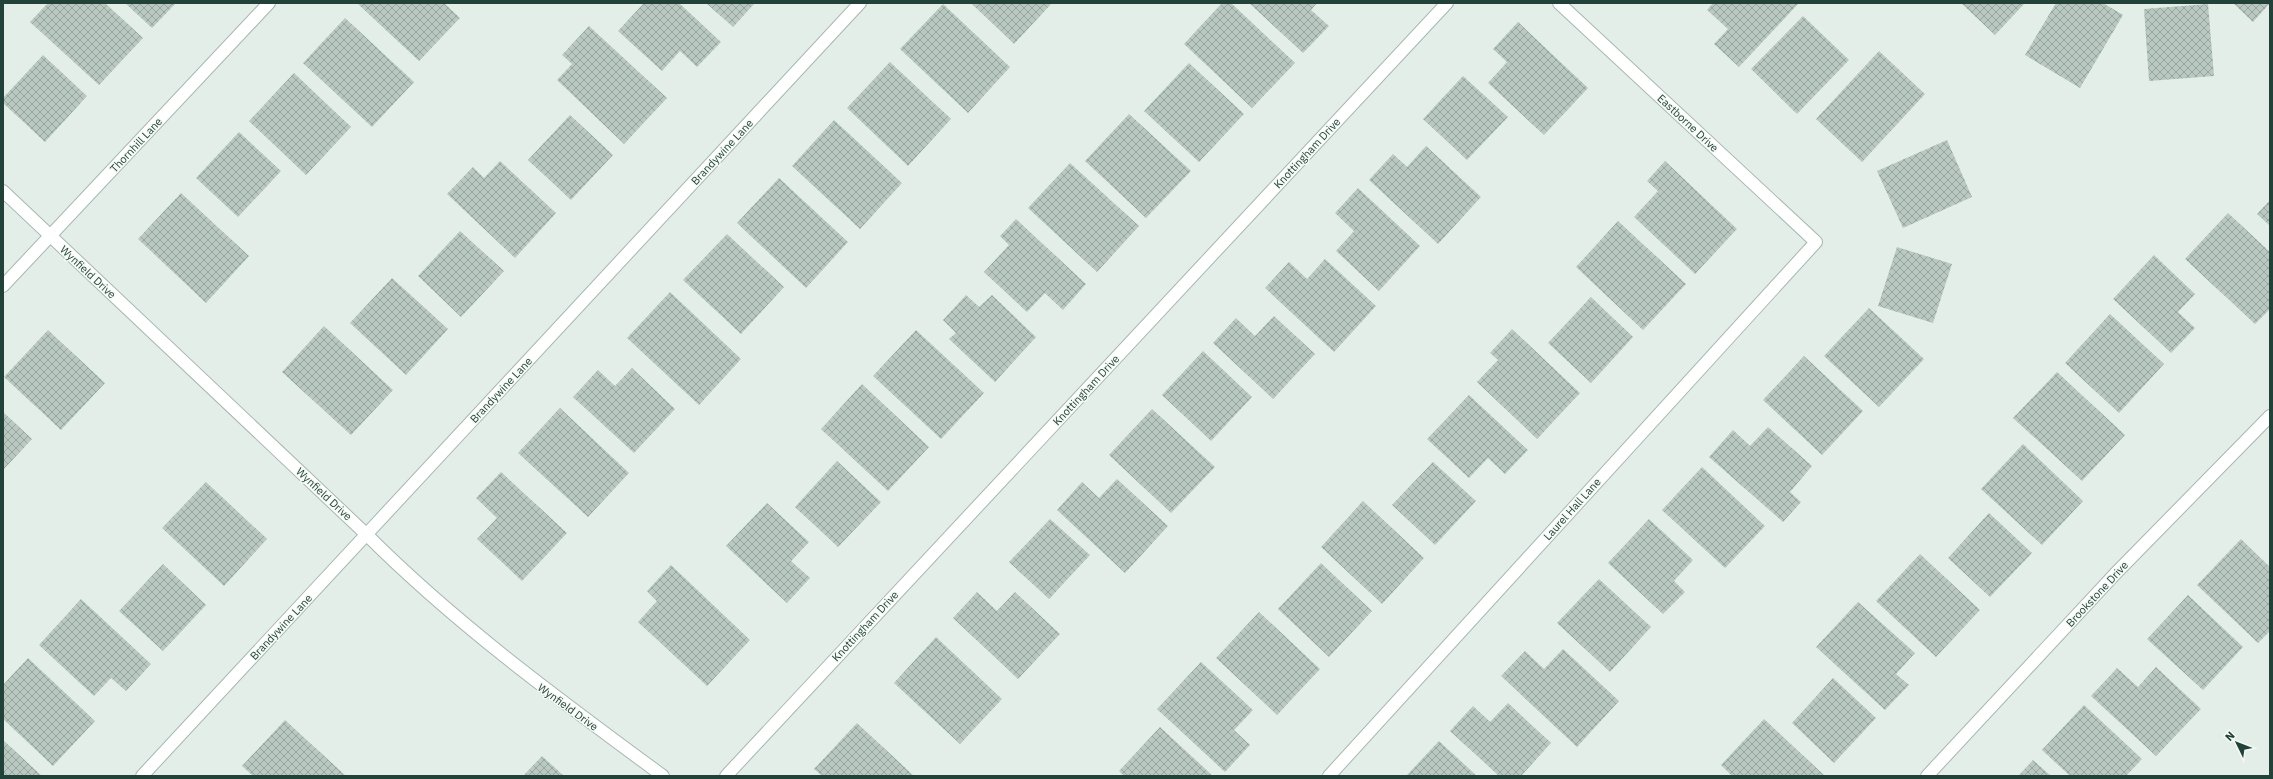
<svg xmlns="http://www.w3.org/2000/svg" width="2273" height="779" viewBox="0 0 2273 779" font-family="'IBM Plex Sans',sans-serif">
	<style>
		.building { fill: url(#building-cross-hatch) }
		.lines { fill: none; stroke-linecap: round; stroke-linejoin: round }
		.minor-casing { stroke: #a6b7b0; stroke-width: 14 }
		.minor { stroke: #fff; stroke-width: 12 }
		.labels { text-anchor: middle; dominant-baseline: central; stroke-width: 3; stroke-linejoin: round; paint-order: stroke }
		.street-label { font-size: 11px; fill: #224138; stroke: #f5faf7 }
	</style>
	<defs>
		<pattern id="building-cross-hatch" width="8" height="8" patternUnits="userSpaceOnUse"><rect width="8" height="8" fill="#b9c9c2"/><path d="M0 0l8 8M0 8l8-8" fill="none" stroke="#96a59f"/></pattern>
	</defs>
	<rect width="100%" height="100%" fill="#e4eee9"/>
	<path class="building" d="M 48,3 L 105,3 L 143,38 L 99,85 L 30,22 Z
		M 125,3 L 176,3 L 152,28 Z
		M 359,3 L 444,3 L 460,18 L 419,61 L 358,4 Z
		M 644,3 L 679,3 L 721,42 L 697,67 L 680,51 L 662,71 L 618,31 Z
		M 706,3 L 755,3 L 733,27 Z
		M 971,3 L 1052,3 L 1014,44 Z
		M 1222,3 L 1231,3 L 1295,63 L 1252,108 L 1184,44 Z
		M 1249,3 L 1317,3 L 1311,10 L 1329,26 L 1303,53 Z
		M 1713,3 L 1799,3 L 1739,67 L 1714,44 L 1728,29 L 1707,10 Z
		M 1961,3 L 2025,3 L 1995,35 Z
		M 2056,3 L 2103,3 L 2123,15 L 2080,88 L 2025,55 Z
		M 2233,3 L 2270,3 L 2253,22 Z
		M 943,4 L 1010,67 L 968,113 L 900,49 Z
		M 2208,4 L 2214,76 L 2149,81 L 2144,9 Z
		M 1803,16 L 1849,60 L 1797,114 L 1751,69 Z
		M 345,18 L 414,82 L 372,127 L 303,63 Z
		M 1518,22 L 1588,88 L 1544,135 L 1488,83 L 1507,62 L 1493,49 Z
		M 589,26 L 667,98 L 624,144 L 557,80 L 572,64 L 562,55 Z
		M 1879,51 L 1925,94 L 1862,162 L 1816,119 Z
		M 43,55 L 87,96 L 45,142 L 3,103 L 3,98 Z
		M 890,62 L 951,119 L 908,166 L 847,108 Z
		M 1189,63 L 1244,114 L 1199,162 L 1144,111 Z
		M 294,73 L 351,127 L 306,175 L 249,121 Z
		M 1463,76 L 1508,117 L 1467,160 L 1423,119 Z
		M 1129,114 L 1191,171 L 1146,218 L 1085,161 Z
		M 570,115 L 613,155 L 571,200 L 528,160 Z
		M 834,120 L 902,183 L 860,229 L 792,166 Z
		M 239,132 L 281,171 L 238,217 L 196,178 Z
		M 1947,140 L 1972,197 L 1903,228 L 1877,171 Z
		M 1426,146 L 1481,197 L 1438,244 L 1369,180 L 1393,154 L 1407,167 Z
		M 500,161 L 556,213 L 515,258 L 447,194 L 473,167 L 484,178 Z
		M 1665,161 L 1737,229 L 1695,274 L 1634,217 L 1658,191 L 1647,181 Z
		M 1070,163 L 1139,226 L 1097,272 L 1028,208 Z
		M 779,178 L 848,242 L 806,288 L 737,223 Z
		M 1358,188 L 1420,246 L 1379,291 L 1336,251 L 1354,231 L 1335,213 Z
		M 181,193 L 249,256 L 206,303 L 138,239 Z
		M 2270,200 L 2270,226 L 2257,214 Z
		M 2228,213 L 2270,252 L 2270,309 L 2255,324 L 2185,259 Z
		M 1016,219 L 1086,284 L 1063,310 L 1045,293 L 1027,312 L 984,272 L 1009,245 L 1000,236 Z
		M 1618,221 L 1686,284 L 1643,330 L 1576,267 Z
		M 460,231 L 504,271 L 461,317 L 418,276 Z
		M 727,234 L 784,287 L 741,334 L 683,280 Z
		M 1897,247 L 1952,264 L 1933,323 L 1878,306 Z
		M 2154,255 L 2195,294 L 2178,312 L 2195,328 L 2171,353 L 2113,299 Z
		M 1325,259 L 1376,306 L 1334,352 L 1265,288 L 1289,262 L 1307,279 Z
		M 392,278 L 448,329 L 406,375 L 350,323 Z
		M 670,292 L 741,359 L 699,405 L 627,338 Z
		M 966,295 L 979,307 L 992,295 L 1036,337 L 995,382 L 949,339 L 956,333 L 943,320 Z
		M 1591,297 L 1633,337 L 1591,383 L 1548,343 Z
		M 1869,308 L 1924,359 L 1879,407 L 1824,356 Z
		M 2110,314 L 2164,364 L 2119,413 L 2065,363 Z
		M 1274,316 L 1315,354 L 1273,399 L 1213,343 L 1236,318 L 1255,336 Z
		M 324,326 L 393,390 L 351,435 L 282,372 Z
		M 1512,329 L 1580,393 L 1537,439 L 1477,382 L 1498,360 L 1490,353 Z
		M 48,330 L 105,383 L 61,430 L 4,377 Z
		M 916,330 L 984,393 L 941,439 L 873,376 Z
		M 1203,351 L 1252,397 L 1211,441 L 1162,395 Z
		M 1804,356 L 1863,411 L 1822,455 L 1763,400 Z
		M 632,368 L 675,409 L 634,453 L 573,397 L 598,370 L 615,386 Z
		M 2057,372 L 2125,435 L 2082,481 L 2013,418 Z
		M 862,384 L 929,447 L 888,491 L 821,429 Z
		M 1469,395 L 1528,450 L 1505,474 L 1488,458 L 1469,478 L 1427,439 Z
		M 560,408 L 629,473 L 588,517 L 518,453 Z
		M 1152,409 L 1215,467 L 1171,513 L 1109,455 Z
		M 3,412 L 32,439 L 3,470 Z
		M 1768,427 L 1812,466 L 1790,492 L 1801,502 L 1783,522 L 1709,457 L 1733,430 L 1750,446 Z
		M 2023,444 L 2083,501 L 2042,545 L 1981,489 Z
		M 837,461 L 881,502 L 838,547 L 795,507 Z
		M 1433,462 L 1476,501 L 1435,545 L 1392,505 Z
		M 1702,467 L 1765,526 L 1725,568 L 1662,510 Z
		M 501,472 L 567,533 L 522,581 L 477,539 L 497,518 L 476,498 Z
		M 1117,479 L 1168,526 L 1125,573 L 1057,510 L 1082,482 L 1099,498 Z
		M 206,482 L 267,539 L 224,586 L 162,528 Z
		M 1363,501 L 1424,558 L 1382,604 L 1321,547 Z
		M 767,503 L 809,542 L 791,561 L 810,578 L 787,603 L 726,546 Z
		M 1989,513 L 2032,553 L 1990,597 L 1948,558 Z
		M 1050,519 L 1090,555 L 1049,599 L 1009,562 Z
		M 1649,519 L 1693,560 L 1674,581 L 1685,592 L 1663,614 L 1608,563 Z
		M 2241,539 L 2270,567 L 2270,631 L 2258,643 L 2197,585 Z
		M 1920,554 L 1980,610 L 1936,657 L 1876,601 Z
		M 1321,563 L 1372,611 L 1329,657 L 1278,609 Z
		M 163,564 L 206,605 L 163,651 L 119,611 Z
		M 671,565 L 750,640 L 707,686 L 638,622 L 657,601 L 647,591 Z
		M 1599,579 L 1651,627 L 1610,672 L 1557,623 Z
		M 977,592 L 997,611 L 1015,592 L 1060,634 L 1018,679 L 953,618 Z
		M 2188,595 L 2243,647 L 2203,690 L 2147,639 Z
		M 81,599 L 151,664 L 126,691 L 111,678 L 94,696 L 39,645 Z
		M 1858,602 L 1915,653 L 1896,674 L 1909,685 L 1885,710 L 1816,647 Z
		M 1259,612 L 1320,669 L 1277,715 L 1216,658 Z
		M 936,637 L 1002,699 L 960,744 L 894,683 Z
		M 1563,649 L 1619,701 L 1577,747 L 1501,676 L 1525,651 L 1544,669 Z
		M 28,658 L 95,721 L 53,766 L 3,719 L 3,685 Z
		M 1201,662 L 1253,710 L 1234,730 L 1250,745 L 1225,772 L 1157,709 Z
		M 2156,667 L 2201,709 L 2156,756 L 2091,696 L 2117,668 L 2138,687 Z
		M 1833,678 L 1876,718 L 1834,763 L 1792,723 Z
		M 1508,703 L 1551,743 L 1521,776 L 1499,776 L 1450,731 L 1473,706 L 1490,722 Z
		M 2084,705 L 2142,759 L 2126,776 L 2070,776 L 2042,750 Z
		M 1764,719 L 1825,776 L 1732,776 L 1721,765 Z
		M 285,720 L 346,776 L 253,776 L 242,766 Z
		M 857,723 L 914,776 L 822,776 L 814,769 Z
		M 1160,727 L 1213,776 L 1124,776 L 1119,771 Z
		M 3,740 L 42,776 L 3,776 Z
		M 1439,741 L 1477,776 L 1406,776 Z
		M 542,756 L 564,776 L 523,776 Z
		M 2033,760 L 2051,776 L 2018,776 Z"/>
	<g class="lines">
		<defs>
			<path id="minor" d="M 3,191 L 367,535 C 457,625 560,700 663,776
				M 3,286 L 269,3
				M 142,776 L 860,3
				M 726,776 L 1447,3
				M 1329,776 L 1816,242 L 1559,3
				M 1927,776 L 2115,574 L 2270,416"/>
		</defs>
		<use href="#minor" class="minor-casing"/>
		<use href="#minor" class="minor"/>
	</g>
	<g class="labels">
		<g class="street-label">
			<text transform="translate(1688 123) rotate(43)">Eastborne Drive</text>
			<text transform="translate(136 145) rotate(-47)">Thornhill Lane</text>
			<text transform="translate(722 152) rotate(-47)">Brandywine Lane</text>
			<text transform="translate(1307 153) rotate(-47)">Knottingham Drive</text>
			<text transform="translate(88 272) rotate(43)">Wynfield Drive</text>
			<text transform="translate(501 390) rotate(-47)">Brandywine Lane</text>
			<text transform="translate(1086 390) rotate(-47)">Knottingham Drive</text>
			<text transform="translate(324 494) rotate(43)">Wynfield Drive</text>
			<text transform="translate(1572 509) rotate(-48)">Laurel Hall Lane</text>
			<text transform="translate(2097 594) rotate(-47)">Brookstone Drive</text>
			<text transform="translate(865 626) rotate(-47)">Knottingham Drive</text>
			<text transform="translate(281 627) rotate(-47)">Brandywine Lane</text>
			<text transform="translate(568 707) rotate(36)">Wynfield Drive</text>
		</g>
	</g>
	<rect width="2273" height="779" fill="none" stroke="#224138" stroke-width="8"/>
	<g transform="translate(2237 743) rotate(313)" stroke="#f5faf7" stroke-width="3" paint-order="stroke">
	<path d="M0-3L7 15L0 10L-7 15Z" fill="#224138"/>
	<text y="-6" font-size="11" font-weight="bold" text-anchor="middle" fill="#224138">N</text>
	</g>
</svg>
